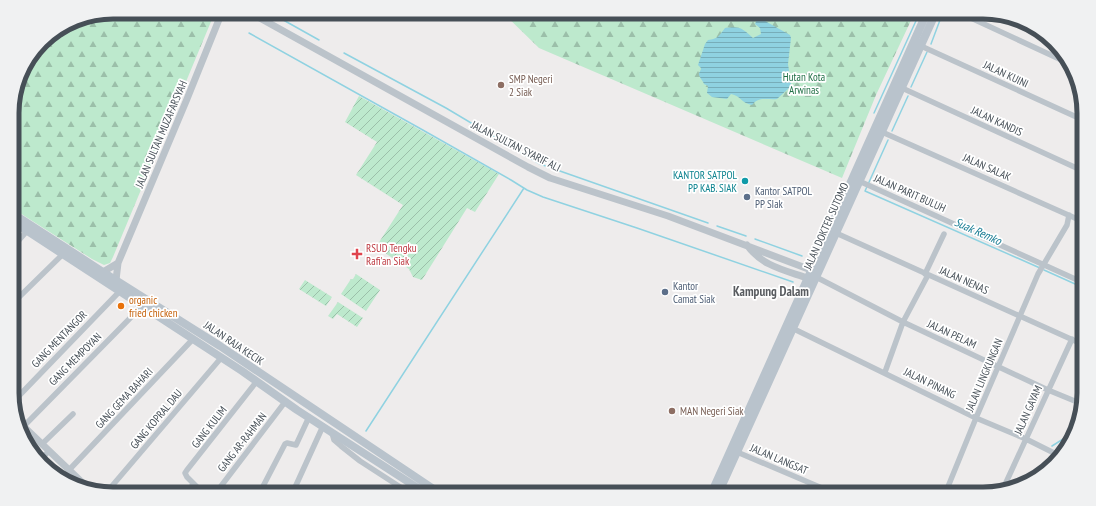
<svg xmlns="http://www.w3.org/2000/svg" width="1096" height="506" viewBox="0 0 1096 506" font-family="'PT Sans Narrow',sans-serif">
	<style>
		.forest { fill: url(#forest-firs) }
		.garden { fill: url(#garden-furrows) }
		.water { fill: url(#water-rules) }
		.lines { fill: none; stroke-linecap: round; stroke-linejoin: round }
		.stream { stroke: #8fd2e1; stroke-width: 1.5 }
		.minor { stroke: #bbc3ca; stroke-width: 5.5 }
		.tertiary { stroke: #bbc3ca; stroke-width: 7 }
		.secondary { stroke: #b9c3cc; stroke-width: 8 }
		.education-dot { fill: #8d6e63; stroke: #fff; stroke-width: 1.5 }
		.culture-dot { fill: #0f9aa8; stroke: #fff; stroke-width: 1.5 }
		.service-dot { fill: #5c6f8a; stroke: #fff; stroke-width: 1.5 }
		.health-dot { fill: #e0444e; stroke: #fff; stroke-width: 1.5 }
		.food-dot { fill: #e8710a; stroke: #fff; stroke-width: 1.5 }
		.labels { text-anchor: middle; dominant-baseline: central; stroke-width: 3.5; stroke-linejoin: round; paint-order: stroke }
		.street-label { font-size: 11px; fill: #464f57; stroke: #fff }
		.park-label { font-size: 11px; fill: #206f46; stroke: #fff }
		.education-label { font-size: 11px; fill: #785e54; stroke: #fff; text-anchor: start }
		.culture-label { font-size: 11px; fill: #0d838f; stroke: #fff; text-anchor: end }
		.service-label { font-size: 11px; fill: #4e5e75; stroke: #fff; text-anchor: start }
		.health-label { font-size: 11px; fill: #be3a42; stroke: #fff; text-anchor: start }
		.food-label { font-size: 11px; fill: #c56008; stroke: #fff; text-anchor: start }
		.water-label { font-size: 12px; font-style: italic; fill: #1b7e95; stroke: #fff }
		.quarter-label { font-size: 13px; font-weight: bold; fill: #595c60; stroke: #fff }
		.rim { fill: none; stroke: #464f57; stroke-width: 5 }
	</style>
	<defs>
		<pattern id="forest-firs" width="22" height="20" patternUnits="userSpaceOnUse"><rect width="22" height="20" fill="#bde9cd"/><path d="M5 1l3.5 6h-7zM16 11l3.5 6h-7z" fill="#9bbfa9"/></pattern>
		<pattern id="garden-furrows" width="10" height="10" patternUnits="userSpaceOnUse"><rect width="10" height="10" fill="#bde9cd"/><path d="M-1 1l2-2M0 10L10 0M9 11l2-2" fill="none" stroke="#9bbfa9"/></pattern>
		<pattern id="water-rules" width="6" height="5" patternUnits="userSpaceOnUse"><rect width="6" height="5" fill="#8fd2e1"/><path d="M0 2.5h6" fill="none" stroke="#77adb9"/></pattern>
	</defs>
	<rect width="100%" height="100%" fill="#eeecec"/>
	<path class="forest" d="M 113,12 L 215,12 L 113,257 L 110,263 L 104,265 L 92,259 L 12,208 L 12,106 L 22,68 L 46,37 L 74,20 Z
		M 502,12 L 915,12 L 876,95 L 842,178 L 539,48 Z"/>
	<path class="garden" d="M 359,96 L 499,174 L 475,212 L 467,208 L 422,280 L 413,277 L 409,269 L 376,247 L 403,205 L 356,175 L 377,142 L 345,122 Z
		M 356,274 L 380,290 L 366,311 L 341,294 L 351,279 L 353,279 Z
		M 305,280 L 332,297 L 326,306 L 299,289 Z
		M 338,302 L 363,318 L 357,327 L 337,314 L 333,319 L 328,316 Z"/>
	<path class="water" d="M 758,17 L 790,35 L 791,38 L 788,64 L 791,84 L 789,88 L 777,99 C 767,100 759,96 752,105 C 741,103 741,96 731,94 L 727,99 L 712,97 L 707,93 L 708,86 L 704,84 C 703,81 698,76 699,73 C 700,71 701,70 701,68 L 698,65 L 705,44 L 708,40 C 718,39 719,36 725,28 C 740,26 742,28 753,38 L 761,34 L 760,28 L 755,24 Z"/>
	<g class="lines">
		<path class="stream" d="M 269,12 L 319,40
			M 249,33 L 421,129 L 511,180 L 527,190 L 543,197 L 637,228 L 793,282
			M 931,44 L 943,12
			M 344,53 L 446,108 L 540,164 L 708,223
			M 911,87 L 927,52
			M 874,113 L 920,12
			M 892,131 L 908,96
			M 888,140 L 865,191 L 1040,268
			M 717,226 L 746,236
			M 755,239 L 802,256
			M 1044,270 L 1084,288
			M 366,431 L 524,188
			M 1052,446 L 1076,431"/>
		<path class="minor" d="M 958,12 L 1068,63
			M 921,46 L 1083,120
			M 902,88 L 1083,171
			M 882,132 L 1084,222
			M 859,181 L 1084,283
			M 836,233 L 1084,345
			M 13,247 L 27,231
			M 925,274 L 944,234
			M 816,277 L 903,322 L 1048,390 L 1082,404
			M 1077,280 L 1084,265
			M 13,303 L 63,254
			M 794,329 L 976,418 L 1026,439 L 1058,455
			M 885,372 L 903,322 L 928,275
			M 13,402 L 120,291
			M 23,427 L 142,306
			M 332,433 L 334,440 L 341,446 L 360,461 L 411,494
			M 42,444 L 73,414
			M 737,452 L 836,494
			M 40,460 L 49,451
			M 69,470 L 193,339
			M 1006,483 L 1013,486
			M 1003,489 L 1072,339
			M 106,493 L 221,358
			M 183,494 L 193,485
			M 204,494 L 187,477 L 185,473 L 187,470 L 257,381
			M 215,494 L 285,402
			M 259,494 L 285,444 L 287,443 L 296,445 L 309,417
			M 292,494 L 323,426
			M 945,494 L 976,418 L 1038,274 L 1067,225 L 1069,215"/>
		<path class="tertiary" d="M 249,12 L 528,167 L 550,178 L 668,216 L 811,270
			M 747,245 C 762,266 784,270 807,278
			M 103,272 L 118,263
			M 116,280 L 118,263 L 187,99 L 222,12
			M 20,423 L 89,489"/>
		<path class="secondary" d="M 12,213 L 103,272 L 220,346 L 441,494
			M 12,221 L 242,371 L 297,410 L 427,494
			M 711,494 L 927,12
			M 718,494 L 936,12"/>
	</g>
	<g class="education-dot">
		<circle cx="501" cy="85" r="4"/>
		<circle cx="672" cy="411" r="4"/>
	</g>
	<circle class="culture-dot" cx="745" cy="181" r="4"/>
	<g class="service-dot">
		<circle cx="747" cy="197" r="4"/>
		<circle cx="665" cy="292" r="4"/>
	</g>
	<path class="health-dot" d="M355 248h4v4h4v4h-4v4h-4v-4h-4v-4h4z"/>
	<circle class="food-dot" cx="121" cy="306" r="4"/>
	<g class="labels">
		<g class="street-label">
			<text transform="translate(1006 74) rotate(25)">JALAN KUINI</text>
			<text transform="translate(997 121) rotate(25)">JALAN KANDIS</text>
			<text transform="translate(161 134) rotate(-67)">JALAN SULTAN MUZAFARSYAH</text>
			<text transform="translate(516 146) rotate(27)">JALAN SULTAN SYARIF ALI</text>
			<text transform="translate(987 167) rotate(24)">JALAN SALAK</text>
			<text transform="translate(910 193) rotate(24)">JALAN PARIT BULUH</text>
			<text transform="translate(826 226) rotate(-66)">JALAN DOKTER SUTOMO</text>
			<text transform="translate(964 280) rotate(24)">JALAN NENAS</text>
			<text transform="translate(952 334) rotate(25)">JALAN PELAM</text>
			<text transform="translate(59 339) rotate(-46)">GANG MENTANGOR</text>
			<text transform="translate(234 343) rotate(34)">JALAN RAJA KECIK</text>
			<text transform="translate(75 359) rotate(-45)">GANG MEMPOYAN</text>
			<text transform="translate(984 375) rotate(-67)">JALAN LINGKUNGAN</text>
			<text transform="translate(930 383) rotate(26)">JALAN PINANG</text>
			<text transform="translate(124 398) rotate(-47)">GANG GEMA BAHARI</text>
			<text transform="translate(1028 410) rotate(-66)">JALAN GAYAM</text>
			<text transform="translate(156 419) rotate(-50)">GANG KOPRAL DAU</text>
			<text transform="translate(209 427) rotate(-52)">GANG KULIM</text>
			<text transform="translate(242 442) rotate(-52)">GANG AR-RAHMAN</text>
			<text transform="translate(779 459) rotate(23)">JALAN LANGSAT</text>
		</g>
		<g class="park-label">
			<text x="804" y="77">Hutan Kota<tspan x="804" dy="13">Arwinas</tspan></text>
		</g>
		<g class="education-label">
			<text x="509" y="79">SMP Negeri<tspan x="509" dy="13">2 Siak</tspan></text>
			<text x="680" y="411">MAN Negeri Siak</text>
		</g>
		<g class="culture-label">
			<text x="737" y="175">KANTOR SATPOL<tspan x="737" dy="13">PP KAB. SIAK</tspan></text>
		</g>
		<g class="service-label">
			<text x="755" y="191">Kantor SATPOL<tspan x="755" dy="13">PP SIak</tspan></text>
			<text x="673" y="286">Kantor<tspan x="673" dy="13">Camat Siak</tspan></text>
		</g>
		<g class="health-label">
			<text x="366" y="248">RSUD Tengku<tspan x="366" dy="13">Rafi'an Siak</tspan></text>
		</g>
		<g class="food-label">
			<text x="129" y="300">organic<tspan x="129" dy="13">fried chicken</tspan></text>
		</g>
		<g class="water-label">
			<text transform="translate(978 231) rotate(24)">Suak Remko</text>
		</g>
		<g class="quarter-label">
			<text x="771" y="291">Kampung Dalam</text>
		</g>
	</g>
	<path d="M0 0H1096V506H0ZM113 19H983A94 94 0 0 1 1077 113V393A94 94 0 0 1 983 487H113A94 94 0 0 1 19 393V113A94 94 0 0 1 113 19Z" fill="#f0f1f2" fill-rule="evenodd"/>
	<path class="rim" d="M113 19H983A94 94 0 0 1 1077 113V393A94 94 0 0 1 983 487H113A94 94 0 0 1 19 393V113A94 94 0 0 1 113 19Z"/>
</svg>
